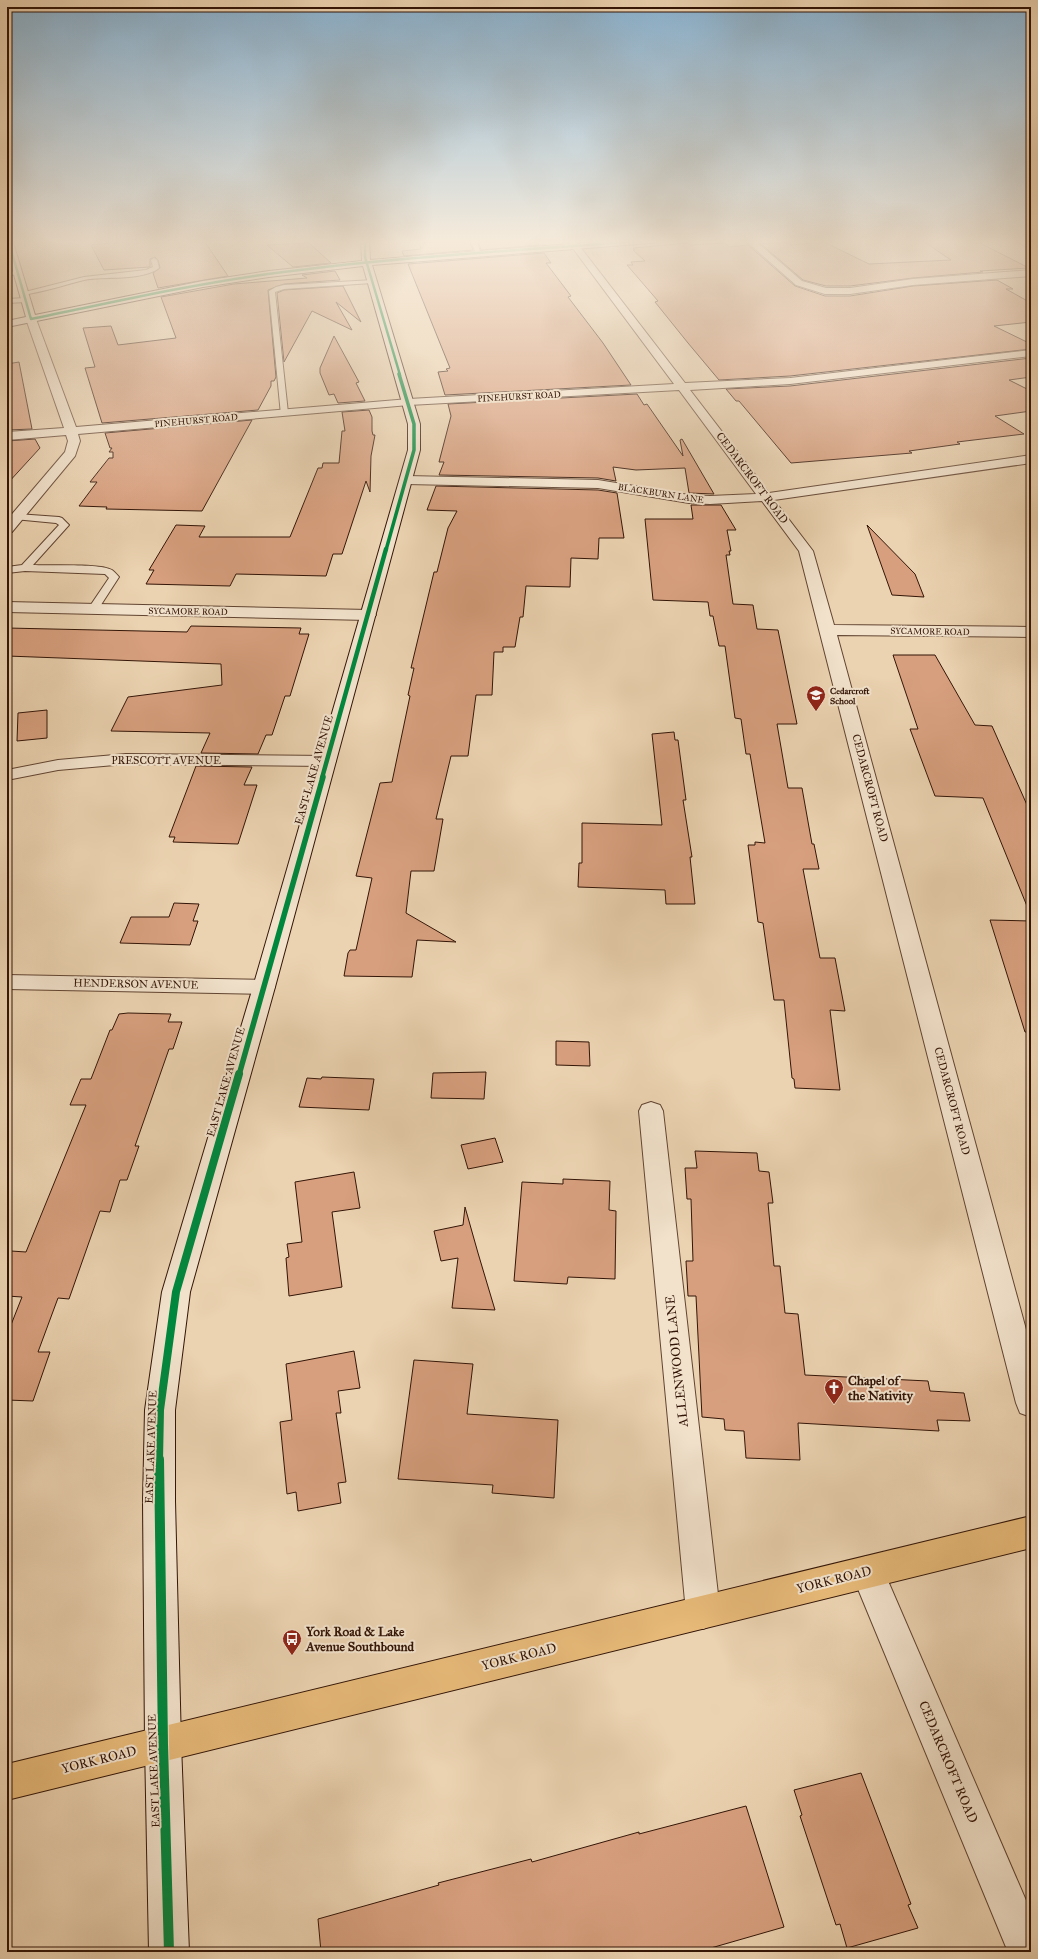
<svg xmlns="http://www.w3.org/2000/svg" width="1038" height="1959" viewBox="0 0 1038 1959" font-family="'IM FELL Great Primer',serif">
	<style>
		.building { fill: #d79f7e; stroke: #331507 }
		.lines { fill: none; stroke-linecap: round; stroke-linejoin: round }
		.lane-casing { stroke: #614431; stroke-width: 2 }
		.street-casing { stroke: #614431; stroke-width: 2 }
		.secondary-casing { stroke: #331507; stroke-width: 2 }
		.primary-casing { stroke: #331507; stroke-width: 2 }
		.lane { fill: #f2e2cc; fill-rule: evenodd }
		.street { fill: #f2e2cc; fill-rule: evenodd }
		.secondary { fill: #f2e2cc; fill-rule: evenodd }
		.primary { fill: #e6b978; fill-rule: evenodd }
		.cycleway-far5-casing { stroke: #f2e2cc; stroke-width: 3.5 }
		.cycleway-far4-casing { stroke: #f2e2cc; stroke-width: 5 }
		.cycleway-far3-casing { stroke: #f2e2cc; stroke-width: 6 }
		.cycleway-far2-casing { stroke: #f2e2cc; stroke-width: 8 }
		.cycleway-far1-casing { stroke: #f2e2cc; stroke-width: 10 }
		.cycleway-casing { stroke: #f2e2cc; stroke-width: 12 }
		.cycleway-far5 { stroke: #00873e; stroke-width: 2.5 }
		.cycleway-far4 { stroke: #00873e; stroke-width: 3.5 }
		.cycleway-far3 { stroke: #00873e; stroke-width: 4.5 }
		.cycleway-far2 { stroke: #00873e; stroke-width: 5.5 }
		.cycleway-far1 { stroke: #00873e; stroke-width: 8 }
		.cycleway { stroke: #00873e; stroke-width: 10 }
		.labels { text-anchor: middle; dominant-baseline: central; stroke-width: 4; stroke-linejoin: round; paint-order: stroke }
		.far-street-label { font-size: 9px; fill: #331507; stroke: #f2e2cc }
		.far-poi-label { font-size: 9px; font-weight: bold; fill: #331507; stroke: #f2e2cc; text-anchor: start }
		.street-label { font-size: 11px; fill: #331507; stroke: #f2e2cc }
		.near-street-label { font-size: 13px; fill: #331507; stroke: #f2e2cc }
		.near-poi-label { font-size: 13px; font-weight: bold; fill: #331507; stroke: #f2e2cc; text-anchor: start }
	</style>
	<rect width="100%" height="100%" fill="#ebd2b0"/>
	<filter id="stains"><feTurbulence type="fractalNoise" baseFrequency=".005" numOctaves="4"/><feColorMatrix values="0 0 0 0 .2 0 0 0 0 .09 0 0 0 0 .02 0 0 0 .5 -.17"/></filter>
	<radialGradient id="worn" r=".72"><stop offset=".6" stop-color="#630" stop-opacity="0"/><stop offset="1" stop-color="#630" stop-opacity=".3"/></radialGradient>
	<path class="building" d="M 154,239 L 203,239 L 228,276 L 158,288 L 153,273 L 160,268 L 158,260 L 155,257 L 150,259 L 150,267 L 104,270 L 91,245 Z
		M 521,239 L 535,239 L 539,245 L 481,250 L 478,241 Z
		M 920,239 L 972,239 L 1029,268 L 980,271 L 983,272 L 913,278 L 850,286 L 826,286 L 803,280 L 761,244 L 785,242 L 791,245 L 824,242 L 869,264 L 951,260 Z
		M 469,241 L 473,250 L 404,256 L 402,251 L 421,249 L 420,243 Z
		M 309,243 L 331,263 L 293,267 L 267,245 Z
		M 687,243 L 690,245 L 725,243 L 729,247 L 748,245 L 795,286 L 825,296 L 850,296 L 913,286 L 997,280 L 1013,289 L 1006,289 L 1031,303 L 1031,322 L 994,326 L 1031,344 L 1031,349 L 790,376 L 719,380 L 688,343 L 655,302 L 658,301 L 627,265 L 633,265 L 631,262 L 645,261 L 633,250 L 635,250 L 633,248 Z
		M 544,253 L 551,263 L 546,263 L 571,296 L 568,297 L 603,343 L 631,385 L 445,395 L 438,372 L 448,371 L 446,369 L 450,368 L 408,264 Z
		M 335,271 L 340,280 L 284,284 L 268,290 L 276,377 L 274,381 L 271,381 L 271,386 L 258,410 L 102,423 L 85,368 L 95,367 L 83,328 L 111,326 L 118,345 L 176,338 L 161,297 L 234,284 L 307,278 L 302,275 Z
		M 343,286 L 361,322 L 336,302 L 352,330 L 312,311 L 284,362 L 277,293 L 284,290 Z
		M 334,336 L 359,382 L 356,383 L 365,401 L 338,403 L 334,394 L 329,395 L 320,373 L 320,368 Z
		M 1031,358 L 1031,377 L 1009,380 L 1031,391 L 1031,411 L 995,416 L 1024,434 L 957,442 L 960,444 L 909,451 L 912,453 L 791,463 L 739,401 L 736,401 L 726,389 L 790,386 Z
		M 19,362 L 32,429 L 7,430 L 7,364 Z
		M 637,394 L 644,405 L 647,404 L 683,456 L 680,440 L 682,439 L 714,494 L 689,493 L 685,468 L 636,470 L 613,467 L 616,481 L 598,478 L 439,475 L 444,462 L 439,462 L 451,416 L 448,404 Z
		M 369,410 L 372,417 L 372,431 L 373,435 L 375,435 L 371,456 L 370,492 L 366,481 L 342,554 L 333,554 L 326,576 L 236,574 L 230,586 L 146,584 L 154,570 L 149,570 L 176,525 L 205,526 L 199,537 L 290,537 L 318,468 L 322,468 L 323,463 L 339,463 L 342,431 L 345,431 L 342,412 Z
		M 252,420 L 202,511 L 106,509 L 107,507 L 79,506 L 97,482 L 90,482 L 109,458 L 113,458 L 113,452 L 109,452 L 112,448 L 110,448 L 105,433 Z
		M 35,439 L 40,448 L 7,484 L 7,441 Z
		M 436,486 L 598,490 L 617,493 L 624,538 L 599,538 L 598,559 L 571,558 L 570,587 L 526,586 L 523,617 L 520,617 L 515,647 L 503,647 L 503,652 L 494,652 L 492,695 L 476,695 L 468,756 L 451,756 L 436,819 L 443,819 L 434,871 L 411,871 L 406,913 L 456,942 L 417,940 L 412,977 L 344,976 L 348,953 L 350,950 L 356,950 L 372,878 L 356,876 L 380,783 L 392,782 L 410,696 L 408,695 L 414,668 L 411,668 L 434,572 L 437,572 L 448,528 L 457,511 L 427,510 Z
		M 691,505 L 721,505 L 736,530 L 727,530 L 731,551 L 729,551 L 730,555 L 726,555 L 733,604 L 753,605 L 757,629 L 778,630 L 797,724 L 777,724 L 788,788 L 802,788 L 812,844 L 814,844 L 819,869 L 803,869 L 820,958 L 835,958 L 845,1011 L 830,1010 L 840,1090 L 795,1088 L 794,1079 L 792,1078 L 784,1000 L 774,1000 L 763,923 L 758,922 L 748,845 L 755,845 L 755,842 L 765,843 L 750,754 L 746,754 L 741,719 L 735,718 L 725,646 L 719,646 L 713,616 L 710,616 L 708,602 L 653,600 L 645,519 L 693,519 Z
		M 867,525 L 915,574 L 924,597 L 892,595 Z
		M 191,626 L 301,628 L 299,634 L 309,634 L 290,696 L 285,696 L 272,735 L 266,735 L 258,754 L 201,753 L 210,733 L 111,731 L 128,697 L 222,685 L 221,664 L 7,656 L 7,628 L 187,632 Z
		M 893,655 L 935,655 L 975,725 L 992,726 L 1031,814 L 1031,916 L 983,798 L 935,796 L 910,729 L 918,729 Z
		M 47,710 L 47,738 L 17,741 L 18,713 Z
		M 674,732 L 675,740 L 678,740 L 686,800 L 683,800 L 692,857 L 690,857 L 695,904 L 666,904 L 665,890 L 578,887 L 579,863 L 582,863 L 582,823 L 662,825 L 652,734 Z
		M 196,766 L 252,767 L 244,785 L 257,785 L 238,844 L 173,842 L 175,837 L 169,837 Z
		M 174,903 L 199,904 L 193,921 L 198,921 L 190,945 L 120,943 L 131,917 L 169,917 Z
		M 990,920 L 1031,921 L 1031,1032 L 1025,1032 Z
		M 128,1013 L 171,1014 L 168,1022 L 182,1022 L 173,1049 L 169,1049 L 135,1146 L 139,1146 L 127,1180 L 120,1180 L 110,1212 L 100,1211 L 69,1299 L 58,1298 L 38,1352 L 50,1352 L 33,1401 L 7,1400 L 7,1335 L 22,1297 L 7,1296 L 7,1261 L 11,1251 L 26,1252 L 86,1105 L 70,1105 L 81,1079 L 91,1079 L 110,1030 L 112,1030 L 119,1014 Z
		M 556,1041 L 589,1042 L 590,1066 L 556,1065 Z
		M 486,1072 L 484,1099 L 431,1098 L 433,1073 Z
		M 322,1077 L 374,1079 L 369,1110 L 299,1107 L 307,1078 L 321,1079 Z
		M 495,1138 L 503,1162 L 468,1169 L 461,1145 Z
		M 695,1151 L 757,1153 L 759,1171 L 769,1172 L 773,1203 L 768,1203 L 774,1266 L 780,1266 L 785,1313 L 798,1314 L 805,1375 L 928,1381 L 930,1391 L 964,1393 L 970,1421 L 937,1420 L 939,1431 L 798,1423 L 800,1460 L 746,1458 L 744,1431 L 725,1430 L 724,1419 L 702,1417 L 696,1296 L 688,1296 L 686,1261 L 693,1261 L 691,1199 L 687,1199 L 685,1168 L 697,1168 Z
		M 354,1172 L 360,1208 L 332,1212 L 342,1287 L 289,1296 L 286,1258 L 289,1257 L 287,1244 L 302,1242 L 295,1182 Z
		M 563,1179 L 610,1181 L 609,1210 L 616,1211 L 615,1279 L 568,1277 L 567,1284 L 514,1281 L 522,1182 L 563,1184 Z
		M 465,1207 L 478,1253 L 495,1310 L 452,1308 L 458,1258 L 441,1261 L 434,1231 L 463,1225 Z
		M 354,1351 L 360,1388 L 338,1391 L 341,1413 L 336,1413 L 346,1482 L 338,1483 L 341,1503 L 298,1511 L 296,1492 L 287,1494 L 280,1422 L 292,1420 L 286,1364 Z
		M 414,1360 L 473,1364 L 467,1414 L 558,1420 L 554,1498 L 492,1493 L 493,1485 L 398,1479 Z
		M 861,1773 L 911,1904 L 908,1905 L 918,1928 L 847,1948 L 840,1924 L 836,1925 L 800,1816 L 802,1815 L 794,1790 Z
		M 746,1806 L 784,1927 L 697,1952 L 321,1952 L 318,1919 L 439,1885 L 438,1883 L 531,1859 L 532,1862 L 639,1832 L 639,1834 Z"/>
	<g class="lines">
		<defs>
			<path id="lane" d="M 470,239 L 476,239 L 481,255 L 476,254 Z
				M 154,258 L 157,260 L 159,268 C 143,281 104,276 84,280 C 67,284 50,290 33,293 L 24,295 L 21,293 L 84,277 L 146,270 L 153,267 L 151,260 Z
				M 7,272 L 18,271 L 21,273 L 7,276 Z
				M 374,280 L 375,281 L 372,283 L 284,289 L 275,292 L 288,413 L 281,415 L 269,291 L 276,287 L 284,285 Z
				M 7,299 L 26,298 L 29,300 L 26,302 L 7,303 Z
				M 17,514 L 59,517 L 62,518 L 69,525 L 33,565 C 49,566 100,563 112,570 C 115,572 117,575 119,577 L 97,611 L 93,612 L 88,609 L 109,578 L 105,574 L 25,571 L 7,573 L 7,567 L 22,565 L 59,525 L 56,523 L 14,519 L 12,517 Z"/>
			<path id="street" d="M 566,239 L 574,239 L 685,383 L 790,378 L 1031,350 L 1031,356 L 790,384 L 690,390 L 769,493 L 1031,455 L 1031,463 L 774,500 L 813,551 L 834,625 L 1031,627 L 1031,637 L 837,635 L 1031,1348 L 1031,1417 L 1020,1413 L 1016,1403 L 799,551 L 762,501 L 710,504 L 689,503 L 598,488 L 407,484 L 401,480 L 407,476 L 598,480 L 689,495 L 710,496 L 756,494 L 679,390 L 409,405 L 78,434 L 80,441 L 75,456 L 12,532 L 7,533 L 7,520 L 65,452 L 68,441 L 66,435 L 7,440 L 7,432 L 64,428 L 26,319 L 28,317 L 31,316 L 36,319 L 76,427 L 409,399 L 674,384 Z
				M 744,239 L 753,239 L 802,281 L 826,288 L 850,288 L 913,279 L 1031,270 L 1031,276 L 913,285 L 850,294 L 825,294 L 796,285 Z
				M 7,602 L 368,610 L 373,612 L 376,615 L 373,618 L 368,620 L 7,612 Z
				M 126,754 L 327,756 L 333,757 L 336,761 L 333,765 L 327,766 L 126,764 L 58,770 L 7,780 L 7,770 L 58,760 Z
				M 7,975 L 264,980 L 272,982 L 275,987 L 272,992 L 264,994 L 7,989 Z
				M 651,1102 L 660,1105 L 663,1111 L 720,1612 L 715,1624 L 703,1629 L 691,1624 L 686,1612 L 639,1111 L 642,1105 Z
				M 867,1556 L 879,1560 L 1031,1912 L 1031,1952 L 1008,1952 L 851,1572 L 855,1560 Z"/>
			<path id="secondary" d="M 7,239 L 12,239 L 35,315 L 203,281 L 269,271 L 362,261 L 361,239 L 369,239 L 370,260 L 633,239 L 668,239 L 664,242 L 372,265 L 420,424 L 420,450 L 275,987 L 190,1292 L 175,1410 L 175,1501 L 181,1744 L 189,1952 L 149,1952 L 145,1744 L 143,1501 L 145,1410 L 162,1292 L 253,987 L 408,450 L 408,424 L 363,266 L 269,277 L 203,287 L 7,327 L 7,321 L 26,317 L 7,250 Z
				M 1013,239 L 1023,239 L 1031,243 L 1031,250 Z"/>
			<path id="primary" d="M 1031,1516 L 1031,1548 L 7,1800 L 7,1764 Z"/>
		</defs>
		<use href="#lane" class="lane-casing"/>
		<use href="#street" class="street-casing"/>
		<use href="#secondary" class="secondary-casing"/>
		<use href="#primary" class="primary-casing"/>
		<use href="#lane" class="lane"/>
		<use href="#street" class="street"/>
		<use href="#secondary" class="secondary"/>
		<use href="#primary" class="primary"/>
		<defs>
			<path id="cycleway-far5" d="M 8,239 L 31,319 C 110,303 188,285 268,274 C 399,256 532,250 664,239
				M 365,239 L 365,257 L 400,375"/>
			<path id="cycleway-far4" d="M 386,550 L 414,450 L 414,424 L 399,374"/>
			<path id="cycleway-far3" d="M 322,778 L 386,549"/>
			<path id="cycleway-far2" d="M 239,1075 L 323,777"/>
			<path id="cycleway-far1" d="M 159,1460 L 160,1410 L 176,1292 L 239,1074"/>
			<path id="cycleway" d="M 159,1459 L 163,1744 L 169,1952"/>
		</defs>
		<use href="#cycleway-far5" class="cycleway-far5-casing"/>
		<use href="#cycleway-far4" class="cycleway-far4-casing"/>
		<use href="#cycleway-far3" class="cycleway-far3-casing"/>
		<use href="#cycleway-far2" class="cycleway-far2-casing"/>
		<use href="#cycleway-far1" class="cycleway-far1-casing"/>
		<use href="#cycleway" class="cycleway-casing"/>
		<use href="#cycleway-far5" class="cycleway-far5"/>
		<use href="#cycleway-far4" class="cycleway-far4"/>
		<use href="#cycleway-far3" class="cycleway-far3"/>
		<use href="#cycleway-far2" class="cycleway-far2"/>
		<use href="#cycleway-far1" class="cycleway-far1"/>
		<use href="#cycleway" class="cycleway"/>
	</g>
	<linearGradient id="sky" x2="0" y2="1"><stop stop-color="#89b4d4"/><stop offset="0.47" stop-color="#f6ebdb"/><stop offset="1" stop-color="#f6ebdb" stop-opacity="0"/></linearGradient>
	<rect width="1038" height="513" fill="url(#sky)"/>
	<defs>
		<symbol id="school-pin" viewBox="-11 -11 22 30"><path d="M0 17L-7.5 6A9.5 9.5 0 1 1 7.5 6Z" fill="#8f2418" stroke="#f2e2cc"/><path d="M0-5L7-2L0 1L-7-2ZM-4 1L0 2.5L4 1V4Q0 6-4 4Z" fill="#fff"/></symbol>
		<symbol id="church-pin" viewBox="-11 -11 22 30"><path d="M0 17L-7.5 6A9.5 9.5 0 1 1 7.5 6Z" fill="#8f2418" stroke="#f2e2cc"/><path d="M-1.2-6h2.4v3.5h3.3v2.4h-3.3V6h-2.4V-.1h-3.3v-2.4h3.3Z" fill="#fff"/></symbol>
		<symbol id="bus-pin" viewBox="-11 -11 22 30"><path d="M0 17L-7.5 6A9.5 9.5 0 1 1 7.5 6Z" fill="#8f2418" stroke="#f2e2cc"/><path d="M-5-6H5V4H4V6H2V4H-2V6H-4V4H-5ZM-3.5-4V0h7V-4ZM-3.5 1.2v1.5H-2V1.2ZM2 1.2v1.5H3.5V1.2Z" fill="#fff"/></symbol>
	</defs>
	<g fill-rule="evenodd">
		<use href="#school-pin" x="805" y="684" width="22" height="30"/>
		<use href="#church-pin" x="823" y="1377" width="22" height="30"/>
		<use href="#bus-pin" x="281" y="1628" width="22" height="30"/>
	</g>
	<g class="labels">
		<g class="far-street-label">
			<text transform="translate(519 396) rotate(-3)">PINEHURST ROAD</text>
			<text transform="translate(196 420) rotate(-5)">PINEHURST ROAD</text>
			<text transform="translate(661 493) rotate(9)">BLACKBURN LANE</text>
			<text transform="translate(188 611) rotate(1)">SYCAMORE ROAD</text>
			<text transform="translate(930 631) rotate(1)">SYCAMORE ROAD</text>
		</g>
		<g class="far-poi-label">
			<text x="830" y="690">Cedarcroft<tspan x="830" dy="10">School</tspan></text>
		</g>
		<g class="street-label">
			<text transform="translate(752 478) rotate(53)">CEDARCROFT ROAD</text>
			<text x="166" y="760">PRESCOTT AVENUE</text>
			<text transform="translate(314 770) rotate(-74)">EAST LAKE AVENUE</text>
			<text transform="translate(870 788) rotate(75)">CEDARCROFT ROAD</text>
			<text transform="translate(136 984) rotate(1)">HENDERSON AVENUE</text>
			<text transform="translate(226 1082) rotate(-74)">EAST LAKE AVENUE</text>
			<text transform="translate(952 1101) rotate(75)">CEDARCROFT ROAD</text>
			<text transform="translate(151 1447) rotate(-88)">EAST LAKE AVENUE</text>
			<text transform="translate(154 1771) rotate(-92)">EAST LAKE AVENUE</text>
		</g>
		<g class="near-street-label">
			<text transform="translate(677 1361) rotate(-96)">ALLENWOOD LANE</text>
			<text transform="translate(834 1580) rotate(-14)">YORK ROAD</text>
			<text transform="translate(519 1657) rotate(-14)">YORK ROAD</text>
			<text transform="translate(99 1760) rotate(-14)">YORK ROAD</text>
			<text transform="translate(948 1762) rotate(67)">CEDARCROFT ROAD</text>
		</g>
		<g class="near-poi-label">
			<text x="848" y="1381">Chapel of<tspan x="848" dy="15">the Nativity</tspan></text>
			<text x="306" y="1632">York Road &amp; Lake<tspan x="306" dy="15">Avenue Southbound</tspan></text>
		</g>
	</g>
	<rect width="1038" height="1959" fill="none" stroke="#ebd2b0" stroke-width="24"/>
	<rect x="8" y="8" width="1022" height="1943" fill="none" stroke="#331507" stroke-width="2"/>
	<rect x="12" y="12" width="1014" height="1935" fill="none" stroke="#331507"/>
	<rect width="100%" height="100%" filter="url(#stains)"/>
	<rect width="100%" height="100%" fill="url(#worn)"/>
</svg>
